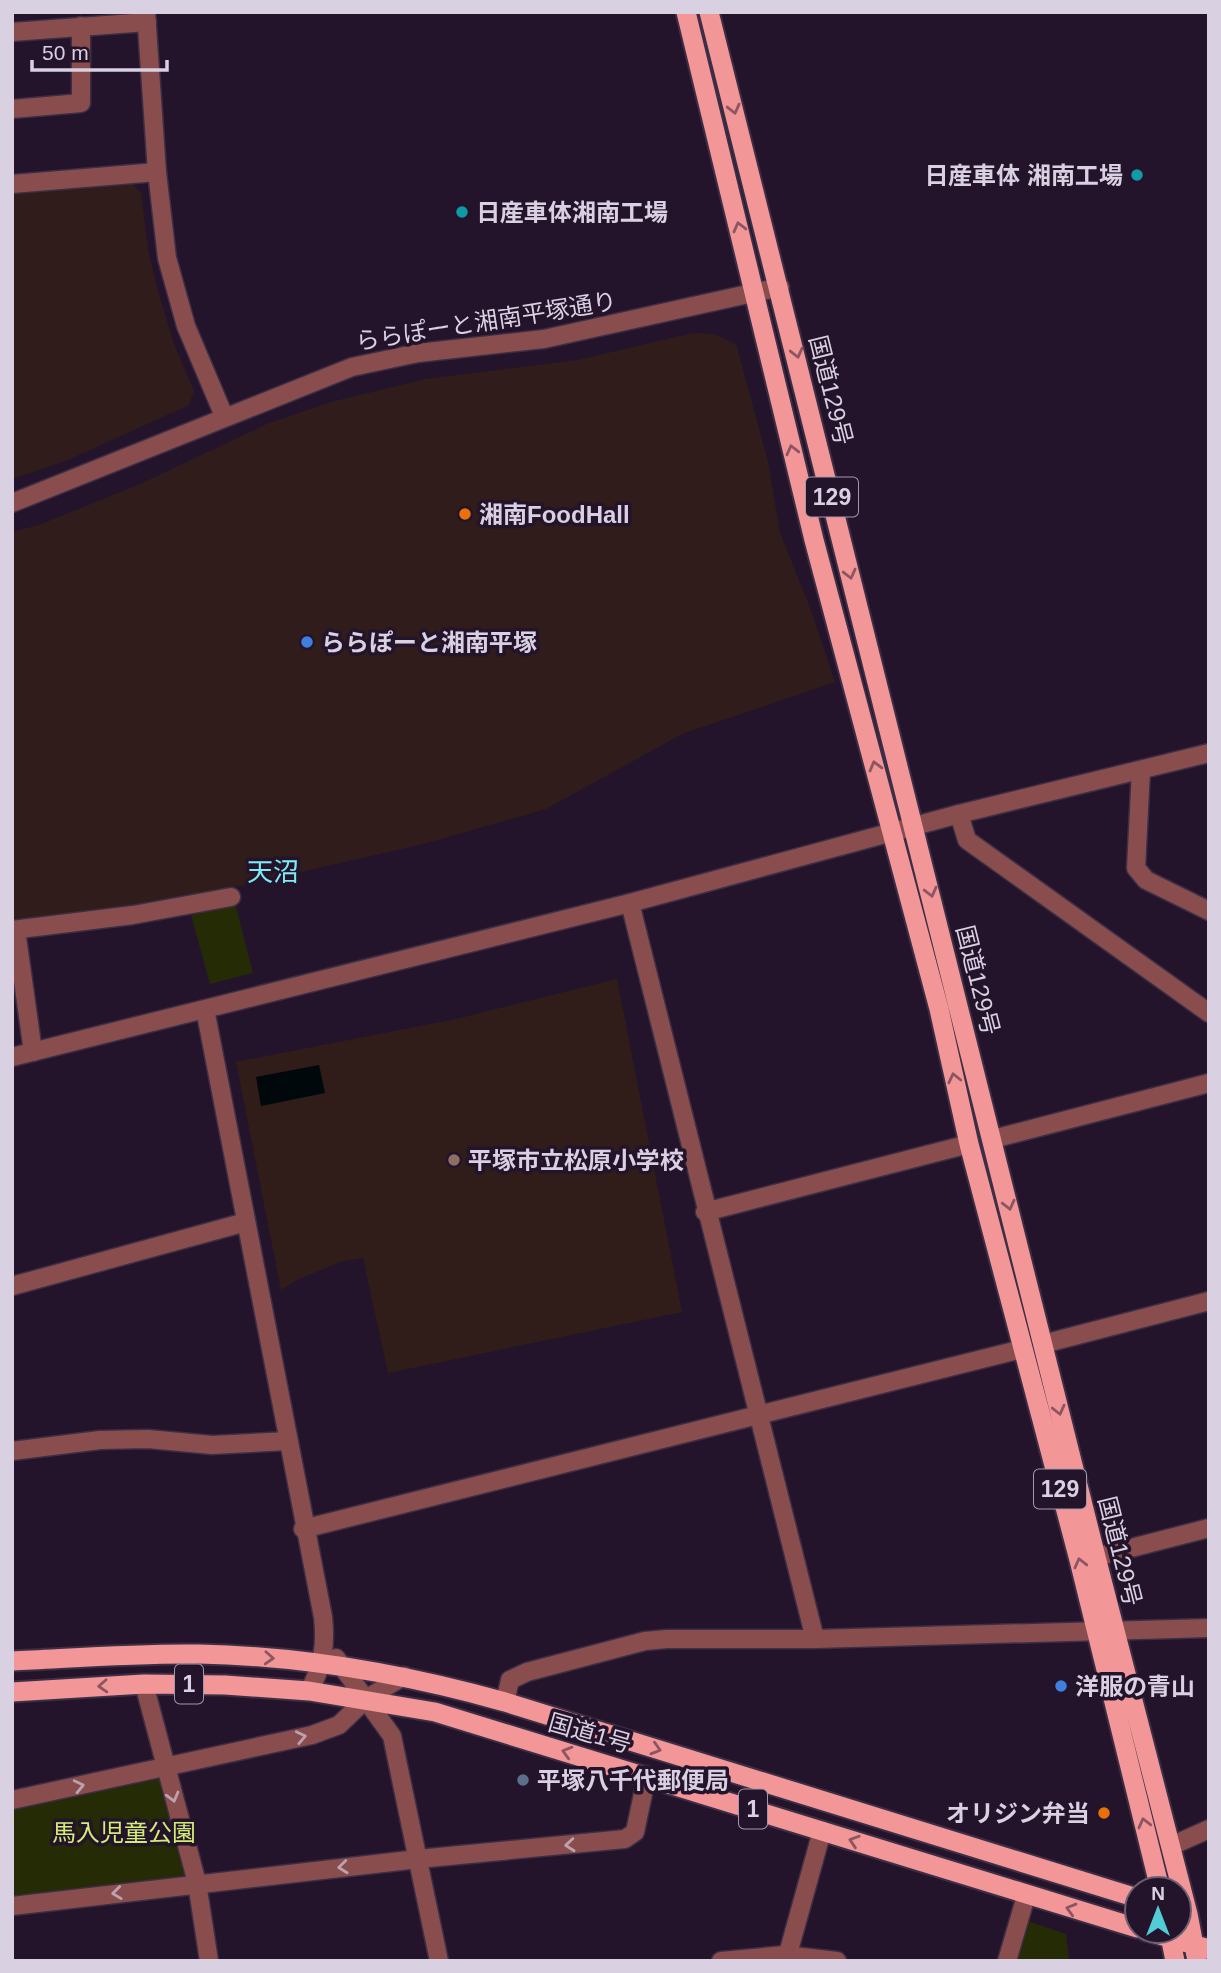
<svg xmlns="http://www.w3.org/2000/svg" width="1221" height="1973" viewBox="0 0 1221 1973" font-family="Helvetica,'Noto Sans JP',sans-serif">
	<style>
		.commercial { fill: #301d1b }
		.education { fill: #301d1a }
		.green { fill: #252b05 }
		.water { fill: #00080b }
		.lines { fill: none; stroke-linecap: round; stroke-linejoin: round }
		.minor-casing { stroke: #3c2e45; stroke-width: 21 }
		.tertiary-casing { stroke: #3c2e45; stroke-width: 21 }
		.trunk-casing { stroke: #3c2e45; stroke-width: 23 }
		.minor { stroke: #894d4e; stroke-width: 18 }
		.tertiary { stroke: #894d4e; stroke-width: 18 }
		.trunk { stroke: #f39698; stroke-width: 19 }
		.oneway { stroke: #8b5562 }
		.oneway2 { stroke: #bda2ae }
		.culture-dot { fill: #0f9aa8; stroke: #23142c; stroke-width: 2.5 }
		.food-dot { fill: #e8710a; stroke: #23142c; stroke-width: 2.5 }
		.shop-dot { fill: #3f7fe0; stroke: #23142c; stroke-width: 2.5 }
		.education-dot { fill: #8d6e63; stroke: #23142c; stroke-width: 2.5 }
		.service-dot { fill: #5c6f8a; stroke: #23142c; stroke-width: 2.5 }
		.labels { text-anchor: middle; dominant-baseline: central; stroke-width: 7; stroke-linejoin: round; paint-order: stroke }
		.shield { fill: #23142c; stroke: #a298ab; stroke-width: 2 }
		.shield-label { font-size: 23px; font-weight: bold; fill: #d9d0e1 }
		.poi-label { font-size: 24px; font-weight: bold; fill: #d9d0e1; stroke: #23142c; text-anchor: start }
		.street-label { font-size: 24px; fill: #d9d0e1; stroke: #23142c }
		.park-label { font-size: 24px; fill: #d3ec73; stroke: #23142c }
		.neighbourhood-label { font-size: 26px; fill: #7eeaf2; stroke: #23142c }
	</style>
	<rect width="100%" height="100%" fill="#23142c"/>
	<path class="commercial" d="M 131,183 L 141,192 L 148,250 L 158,291 L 174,344 L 194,391 L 189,405 L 68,460 L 12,479 L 12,194 Z
		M 693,333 L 714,334 L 736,344 L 768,462 L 780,533 L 810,608 L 835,682 L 682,734 L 546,809 L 423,844 L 174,901 L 12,921 L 12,532 L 39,525 L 138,485 L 267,424 L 331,402 L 426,379 L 578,360 Z"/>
	<path class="education" d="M 617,979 L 682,1312 L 388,1373 L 363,1258 L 343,1261 L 299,1279 L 281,1290 L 236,1062 L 456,1019 Z"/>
	<path class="green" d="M 235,903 L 253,973 L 210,984 L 191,915 Z
		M 165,1766 L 197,1883 L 12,1897 L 12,1800 Z
		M 1028,1921 L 1066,1934 L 1069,1961 L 1016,1961 Z"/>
	<path class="water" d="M 319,1065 L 325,1093 L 261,1106 L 256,1077 Z"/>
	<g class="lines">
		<defs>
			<path id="minor" d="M 12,32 L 147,22
				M 12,109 L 81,103 L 81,26
				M 12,184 L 157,172
				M 959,814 L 967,840 L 1209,1013
				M 630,903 L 815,1639
				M 12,930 L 133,915 L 231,897
				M 16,930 L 33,1052
				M 993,1139 L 1209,1083
				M 705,1212 L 969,1144
				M 12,1286 L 246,1222
				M 1043,1344 L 1209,1301
				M 12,1451 L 100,1440 L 148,1439 L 212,1445 L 288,1441
				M 303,1529 L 1022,1349
				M 1096,1557 L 1209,1528
				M 144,1684 L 197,1883 L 209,1961
				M 505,1702 L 510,1680 L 527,1672 L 645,1641 L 667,1639 L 815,1639 L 1209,1628
				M 12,1800 L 312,1735 L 339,1725 L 366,1699
				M 1171,1846 L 1209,1829
				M 12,1906 L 418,1859 L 625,1839 L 635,1832 L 647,1775
				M 785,1955 L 837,1961
				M 786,1961 L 822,1831
				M 1007,1961 L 1026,1896"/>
			<path id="tertiary" d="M 146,12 L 157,172 L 167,258 L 186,326 L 224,416
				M 12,503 L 352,367 L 418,353 L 544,339 L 780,287
				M 1141,770 L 1136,868 L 1146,880 L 1209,911
				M 205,1009 L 323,1617 C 326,1645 323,1666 309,1691
				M 12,1057 L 630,903 L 959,814 L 1209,753
				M 336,1658 L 392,1736 L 439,1961
				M 366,1699 L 404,1676
				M 721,1961 L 785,1955"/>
			<path id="trunk" d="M 686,12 L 814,540 L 939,1009 L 969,1144 L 1079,1560 L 1160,1889
				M 709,12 L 1096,1557 L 1188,1914 L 1197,1961
				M 12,1661 C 75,1658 137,1653 199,1654 C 304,1656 405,1674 505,1702 L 1137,1898
				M 12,1692 L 144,1684 L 225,1685 L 309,1691 L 435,1712 L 1137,1928
				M 1146,1931 L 1209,1949
				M 1169,1931 L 1175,1961"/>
		</defs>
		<use href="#minor" class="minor-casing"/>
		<use href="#tertiary" class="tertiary-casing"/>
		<use href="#trunk" class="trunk-casing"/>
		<use href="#minor" class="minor"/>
		<use href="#tertiary" class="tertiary"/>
		<use href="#trunk" class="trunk"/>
	</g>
	<defs><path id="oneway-chevron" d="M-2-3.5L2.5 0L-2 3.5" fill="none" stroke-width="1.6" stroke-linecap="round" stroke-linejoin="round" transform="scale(1.75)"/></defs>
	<g class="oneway">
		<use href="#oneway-chevron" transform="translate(734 109) rotate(76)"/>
		<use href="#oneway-chevron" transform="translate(739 227) rotate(-104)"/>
		<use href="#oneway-chevron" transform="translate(797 353) rotate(76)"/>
		<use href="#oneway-chevron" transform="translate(792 450) rotate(-104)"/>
		<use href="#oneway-chevron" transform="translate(850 574) rotate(76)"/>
		<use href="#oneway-chevron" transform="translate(875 766) rotate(-105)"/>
		<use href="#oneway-chevron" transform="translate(931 892) rotate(76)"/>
		<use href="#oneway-chevron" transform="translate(954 1078) rotate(-103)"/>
		<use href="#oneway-chevron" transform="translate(1009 1205) rotate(76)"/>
		<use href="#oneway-chevron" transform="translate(1059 1410) rotate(76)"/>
		<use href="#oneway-chevron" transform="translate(1080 1563) rotate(-104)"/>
		<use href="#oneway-chevron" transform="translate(269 1658) rotate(3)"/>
		<use href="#oneway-chevron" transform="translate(103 1686) rotate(177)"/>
		<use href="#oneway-chevron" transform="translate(656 1749) rotate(17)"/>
		<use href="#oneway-chevron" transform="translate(567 1752) rotate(-164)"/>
		<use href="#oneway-chevron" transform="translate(1144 1823) rotate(-104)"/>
		<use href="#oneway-chevron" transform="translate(854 1841) rotate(-162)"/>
		<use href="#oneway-chevron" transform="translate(1071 1909) rotate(-164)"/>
	</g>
	<g class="oneway2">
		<use href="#oneway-chevron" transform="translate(301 1737) rotate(-12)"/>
		<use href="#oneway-chevron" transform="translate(79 1786) rotate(-13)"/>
		<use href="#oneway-chevron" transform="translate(173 1797) rotate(75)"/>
		<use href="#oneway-chevron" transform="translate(570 1845) rotate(175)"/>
		<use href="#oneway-chevron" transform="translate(343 1867) rotate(174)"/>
		<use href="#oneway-chevron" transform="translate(117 1893) rotate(173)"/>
	</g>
	<g class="culture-dot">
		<circle cx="1137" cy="175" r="7"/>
		<circle cx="462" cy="212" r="7"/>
	</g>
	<g class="food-dot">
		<circle cx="465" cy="514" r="7"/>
		<circle cx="1104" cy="1813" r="7"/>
	</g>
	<g class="shop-dot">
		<circle cx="307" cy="642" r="7"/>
		<circle cx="1061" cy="1686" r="7"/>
	</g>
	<circle class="education-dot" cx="454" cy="1160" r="7"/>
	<circle class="service-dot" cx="523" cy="1780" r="7"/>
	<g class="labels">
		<g class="shield">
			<rect x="806" y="477.5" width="52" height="39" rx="5"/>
			<rect x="1034" y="1469.5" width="52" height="39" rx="5"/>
			<rect x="175" y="1664.5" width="28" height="39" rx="5"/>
			<rect x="739" y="1789.5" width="28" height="39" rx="5"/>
		</g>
		<g class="shield-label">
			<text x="832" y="497">129</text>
			<text x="1060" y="1489">129</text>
			<text x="189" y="1684">1</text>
			<text x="753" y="1809">1</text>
		</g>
		<g class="poi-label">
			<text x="1123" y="175" text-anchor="end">日産車体 湘南工場</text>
			<text x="476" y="212">日産車体湘南工場</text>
			<text x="479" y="514">湘南FoodHall</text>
			<text x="321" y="642">ららぽーと湘南平塚</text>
			<text x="468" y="1160">平塚市立松原小学校</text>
			<text x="1075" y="1686">洋服の青山</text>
			<text x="537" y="1780">平塚八千代郵便局</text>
			<text x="1090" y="1813" text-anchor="end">オリジン弁当</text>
		</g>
		<g class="street-label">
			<text transform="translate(486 321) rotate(-9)">ららぽーと湘南平塚通り</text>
			<text transform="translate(831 390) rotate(76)">国道129号</text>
			<text transform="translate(978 980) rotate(76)">国道129号</text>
			<text transform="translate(1120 1551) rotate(76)">国道129号</text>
			<text transform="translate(590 1733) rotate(16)">国道1号</text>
		</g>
		<g class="park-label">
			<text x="124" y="1832">馬入児童公園</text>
		</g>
		<g class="neighbourhood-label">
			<text x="273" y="872">天沼</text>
		</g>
	</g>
	<rect width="1221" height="1973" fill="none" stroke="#d9d0e1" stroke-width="28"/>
	<g transform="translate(1158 1910)"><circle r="33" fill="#23142c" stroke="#6c5f74" stroke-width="2"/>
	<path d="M0-5L12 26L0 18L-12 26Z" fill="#52ccd5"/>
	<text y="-10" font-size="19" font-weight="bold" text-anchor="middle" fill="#d9d0e1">N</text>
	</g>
	<path d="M32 60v10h135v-10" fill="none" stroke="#d9d0e1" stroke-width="3.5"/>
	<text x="42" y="60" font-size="21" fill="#d9d0e1" stroke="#23142c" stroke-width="5" paint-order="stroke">50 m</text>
</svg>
